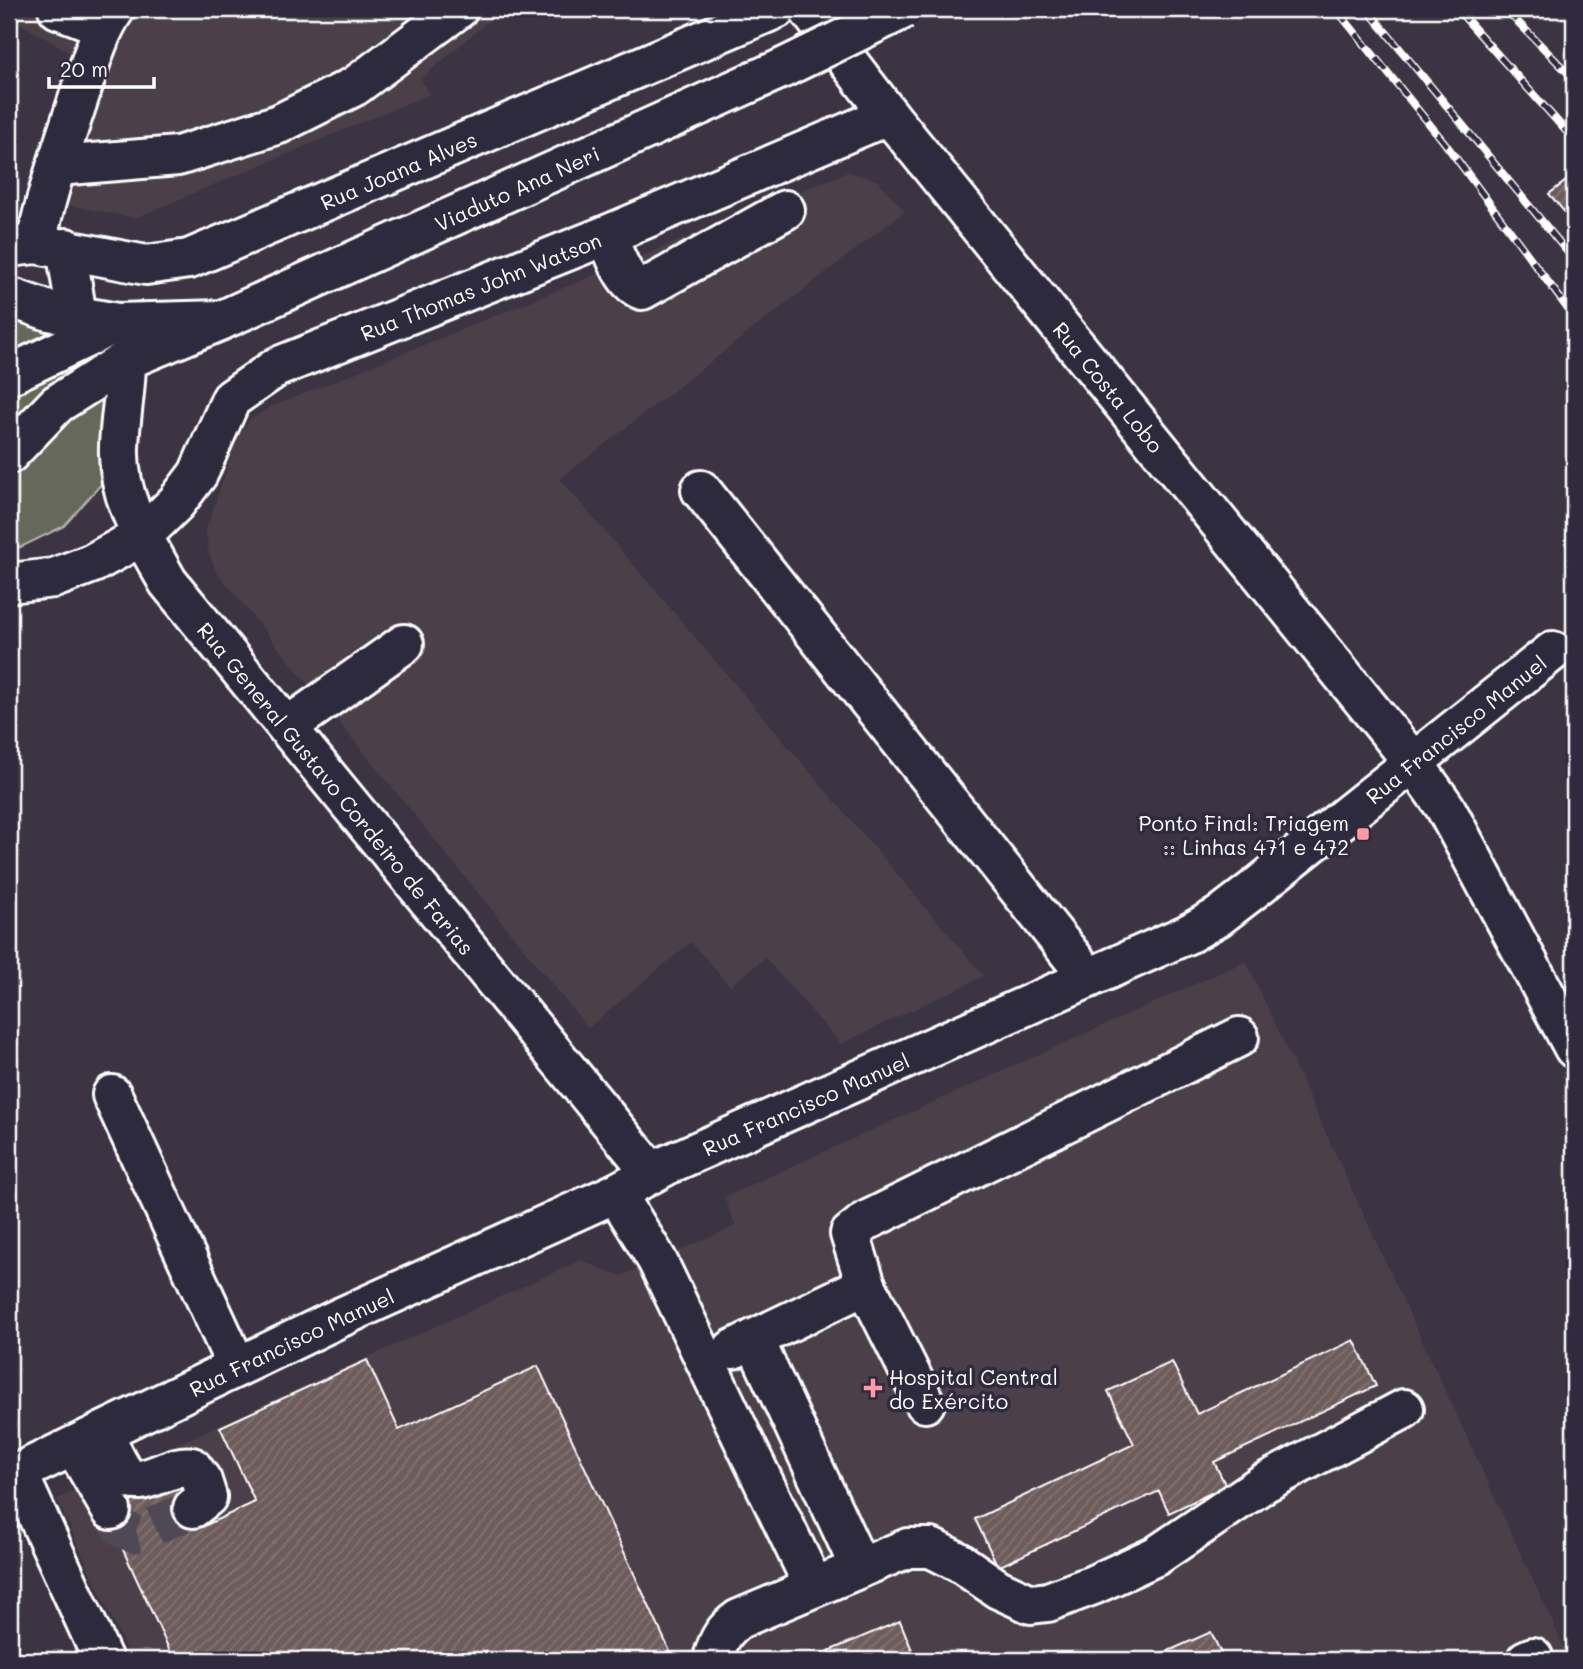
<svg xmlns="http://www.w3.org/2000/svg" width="1583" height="1669" viewBox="0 0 1583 1669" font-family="Mali,sans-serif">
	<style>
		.built { fill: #4b404a }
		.green { fill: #66685a; stroke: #b2b4ac; stroke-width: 2 }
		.building { fill: url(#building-hatch); stroke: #fff; stroke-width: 2 }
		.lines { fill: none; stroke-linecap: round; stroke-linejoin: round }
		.minor-tunnel { stroke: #504856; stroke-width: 38; stroke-dasharray: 38 19; stroke-linecap: butt }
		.minor-casing { stroke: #fff; stroke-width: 44 }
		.major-casing { stroke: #fff; stroke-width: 44 }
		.minor { stroke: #2f2a3d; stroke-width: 38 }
		.major { stroke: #2f2a3d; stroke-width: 38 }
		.rail-casing { stroke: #fff; stroke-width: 8 }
		.rail { stroke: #2f2a3d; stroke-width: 5; stroke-dasharray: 16; stroke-linecap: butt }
		.major-bridge-casing { stroke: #fff; stroke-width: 44; stroke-linecap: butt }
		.major-bridge { stroke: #2f2a3d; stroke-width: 38 }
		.poi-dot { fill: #ff9aa2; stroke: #2f2a3d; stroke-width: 2.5 }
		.labels { text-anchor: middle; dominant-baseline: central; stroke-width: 7; stroke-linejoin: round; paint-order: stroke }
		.street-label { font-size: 21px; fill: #fff; stroke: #2f2a3d }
		.poi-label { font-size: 21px; fill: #fff; stroke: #2f2a3d; text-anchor: end }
	</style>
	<defs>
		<pattern id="building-hatch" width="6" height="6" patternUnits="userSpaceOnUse" patternTransform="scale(1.75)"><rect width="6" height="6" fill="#6e5c5b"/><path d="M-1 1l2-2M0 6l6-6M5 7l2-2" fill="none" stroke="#847474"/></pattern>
	</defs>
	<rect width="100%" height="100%" fill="#3c3443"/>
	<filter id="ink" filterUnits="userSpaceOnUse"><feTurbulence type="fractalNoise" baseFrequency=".0143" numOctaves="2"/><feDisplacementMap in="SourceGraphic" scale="14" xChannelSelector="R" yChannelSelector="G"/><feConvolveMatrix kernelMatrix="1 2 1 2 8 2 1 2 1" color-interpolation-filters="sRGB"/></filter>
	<g filter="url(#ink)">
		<path class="built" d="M 9,9 L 502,9 L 421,79 L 429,94 L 135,218 L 27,197 L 74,55 L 9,17 Z
			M 848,172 L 876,180 L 905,211 L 560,479 L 984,976 L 841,1044 L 765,958 L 730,986 L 691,942 L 588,1028 L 216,571 L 208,551 L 206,529 L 238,437 L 250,419 L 271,407 Z
			M 1246,961 L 1570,1660 L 131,1660 L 57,1499 L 581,1260 L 620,1276 L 736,1226 L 724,1197 Z"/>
		<path class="green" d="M 9,286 L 89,334 L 112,373 L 103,482 L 64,526 L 21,547 L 9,548 Z"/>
		<path class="building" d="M 1570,178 L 1574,183 L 1574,223 L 1549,194 Z
			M 1354,1340 L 1376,1386 L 1214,1462 L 1226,1486 L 1169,1513 L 1159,1491 L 998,1567 L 975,1519 L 1134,1444 L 1108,1391 L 1172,1362 L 1197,1414 Z
			M 367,1360 L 399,1430 L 538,1366 L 674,1660 L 174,1660 L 106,1513 L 179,1480 L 202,1527 L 255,1502 L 220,1427 Z
			M 900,1621 L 916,1660 L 807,1660 Z
			M 1211,1632 L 1224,1660 L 1148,1660 Z"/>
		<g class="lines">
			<path class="minor-tunnel" d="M 111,1510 L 121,1528 L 134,1534 L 142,1532 L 193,1508"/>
			<defs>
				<g id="minor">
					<path d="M 58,9 L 103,26"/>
					<path id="s1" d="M 808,9 L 889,115 L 1413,762 L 1445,807 L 1574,1048"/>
					<path d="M 57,166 L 178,156 L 279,124 L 355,86 L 458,9"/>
					<path d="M 607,235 C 614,253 623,283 642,290 L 785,210"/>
					<path d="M 36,244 C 46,193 64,143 80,94 C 90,64 98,34 115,9"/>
					<path id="s2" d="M 9,247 L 36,244 L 146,265 L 189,259 L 776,9"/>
					<path d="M 66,248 L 77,316"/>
					<path d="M 9,297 L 49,311 L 117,323"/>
					<path id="s3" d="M 126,360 C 126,390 120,417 119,447 C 117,498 144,539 168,582 L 652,1173"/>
					<path d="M 9,454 L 57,404 L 126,360 L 220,321"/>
					<path d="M 701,490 L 1089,978"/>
					<path id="s4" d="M 9,583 L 54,578 L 93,563 L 142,536 L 176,503 L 198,474 L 231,399 L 277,367 L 607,235 L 889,115"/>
					<path d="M 287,727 L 404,644"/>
					<path d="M 112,1095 L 237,1367"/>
					<path d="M 616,1193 L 657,1260 L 814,1587"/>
					<path d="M 754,1339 L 860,1568"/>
					<path d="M 733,1349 L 866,1285"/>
					<path d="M 925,1403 L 866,1285 L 850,1234 L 866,1221 L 1239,1037"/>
					<path d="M 103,1432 C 110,1446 117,1466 128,1477 C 142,1489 173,1462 192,1467 L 202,1481 L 207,1497 L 193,1508"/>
					<path d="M 74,1446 L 111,1510"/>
					<path d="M 18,1473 L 103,1660"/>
					<path id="s5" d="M 9,1477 L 339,1318 L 616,1193 L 669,1164 L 1188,934 L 1218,917 L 1252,891 L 1553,651"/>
					<path d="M 717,1660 L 714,1655 C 719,1638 725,1629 739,1619 L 908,1548 L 931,1548 L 959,1562 L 998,1589 L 1031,1604 L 1048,1602 L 1093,1585 L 1156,1556 L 1264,1483 L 1404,1409"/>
					<path d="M 1526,1660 L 1533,1657 L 1534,1660"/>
				</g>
				<g id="major">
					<path id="s6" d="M 9,375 L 117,323 L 222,320 L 783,68"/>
				</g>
			</defs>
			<use href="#minor" class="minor-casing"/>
			<use href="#major" class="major-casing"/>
			<use href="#minor" class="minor"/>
			<use href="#major" class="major"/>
			<defs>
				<path id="rail" d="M 1336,9 L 1444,142 L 1574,317
					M 1367,9 L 1574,260
					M 1457,9 L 1574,140
					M 1505,9 L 1574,79"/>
			</defs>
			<use href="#rail" class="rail-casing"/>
			<use href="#rail" class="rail"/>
			<defs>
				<path id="major-bridge" d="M 783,68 L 904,9"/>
			</defs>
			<use href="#major-bridge" class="major-bridge-casing"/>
			<use href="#major-bridge" class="major-bridge"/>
		</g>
	</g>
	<g class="poi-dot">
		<rect x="1356" y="827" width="14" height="14" rx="3.5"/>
		<path d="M869.5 1377.5h7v7h7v7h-7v7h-7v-7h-7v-7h7z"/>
	</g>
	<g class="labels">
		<g class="street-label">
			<text stroke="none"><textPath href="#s2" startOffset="410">Rua Joana Alves</textPath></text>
			<text stroke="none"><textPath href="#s6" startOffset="548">Viaduto Ana Neri</textPath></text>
			<text stroke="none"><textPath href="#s4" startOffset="584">Rua Thomas John Watson</textPath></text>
			<text stroke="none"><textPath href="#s1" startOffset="483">Rua Costa Lobo</textPath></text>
			<text stroke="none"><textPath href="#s5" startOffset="1636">Rua Francisco Manuel</textPath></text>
			<text stroke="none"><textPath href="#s3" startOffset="499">Rua General Gustavo Cordeiro de Farias</textPath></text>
			<text stroke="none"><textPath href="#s5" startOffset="880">Rua Francisco Manuel</textPath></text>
			<text stroke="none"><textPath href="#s5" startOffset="313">Rua Francisco Manuel</textPath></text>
		</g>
		<g class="poi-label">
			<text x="1349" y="822">Ponto Final: Triagem<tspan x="1349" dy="24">:: Linhas 471 e 472</tspan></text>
			<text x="889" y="1376" text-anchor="start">Hospital Central<tspan x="889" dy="24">do Exército</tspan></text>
		</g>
	</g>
	<rect width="1583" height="1669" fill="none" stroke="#2f2a3d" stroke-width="35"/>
	<rect x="18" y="18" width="1548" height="1634" fill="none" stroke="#fff" stroke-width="2.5" filter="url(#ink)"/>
	<path d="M49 77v10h105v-10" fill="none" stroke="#ffffff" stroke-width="3.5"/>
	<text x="60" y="77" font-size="21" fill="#ffffff" stroke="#2f2a3d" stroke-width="5" paint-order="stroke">20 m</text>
</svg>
